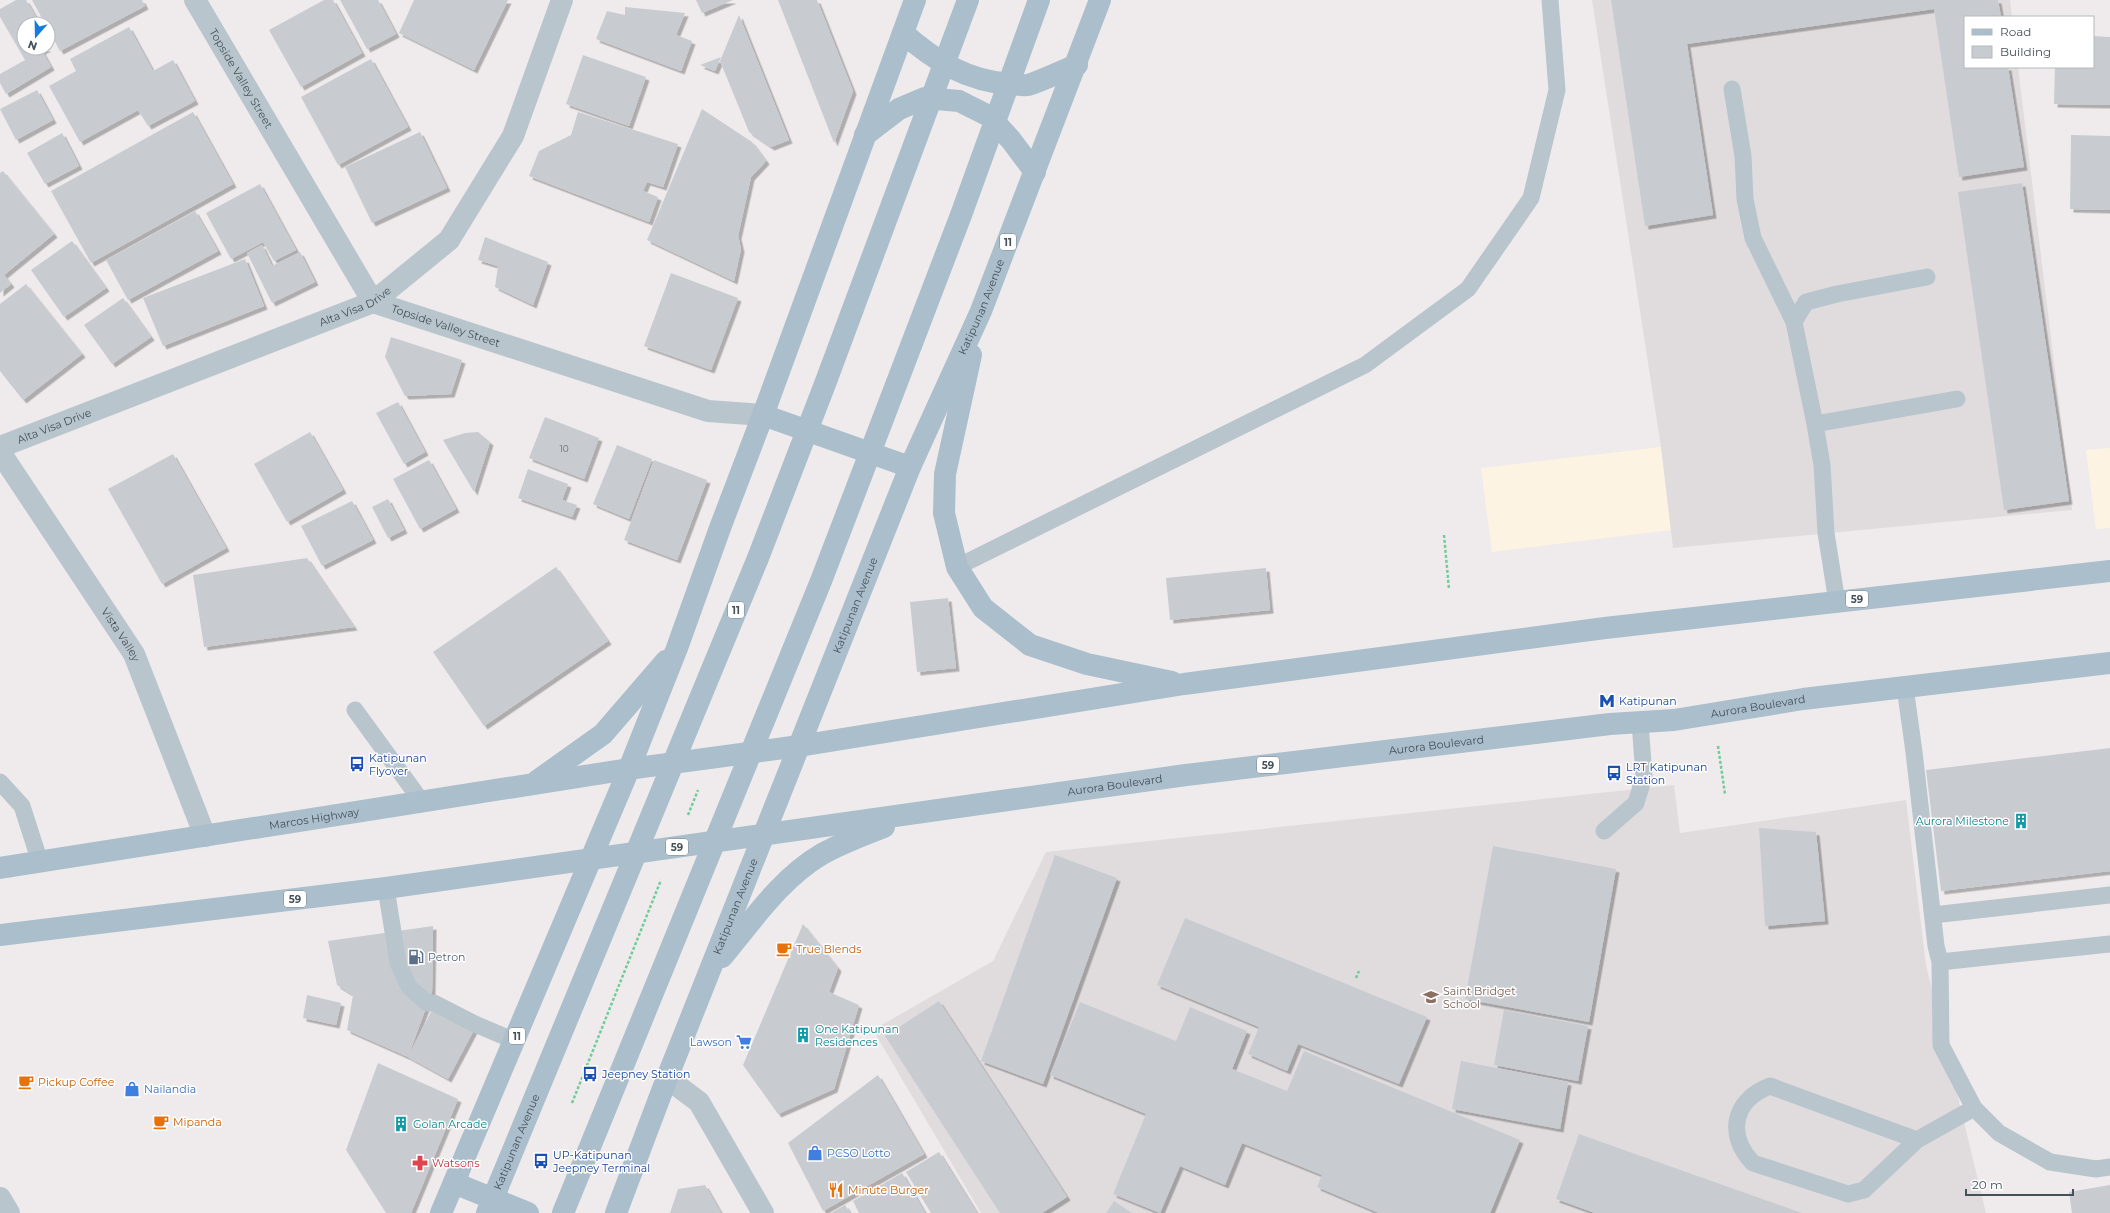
<svg xmlns="http://www.w3.org/2000/svg" width="2110" height="1213" viewBox="0 0 2110 1213" font-family="Montserrat,sans-serif">
	<style>
		.commercial { fill: #fcf3e3 }
		.education { fill: #e0dcde }
		.building { fill: #c8ccd1; filter: url(#shadow) }
		.lines { fill: none; stroke-linecap: round; stroke-linejoin: round }
		.path { stroke: #6fcd98; stroke-width: 2.5; stroke-dasharray: 3 2; stroke-linecap: butt }
		.service { stroke: #b9c5cc; stroke-width: 17 }
		.minor { stroke: #b9c5cc; stroke-width: 22 }
		.primary { stroke: #aabecc; stroke-width: 22 }
		.labels { text-anchor: middle; dominant-baseline: central; stroke-width: 3; stroke-linejoin: round; paint-order: stroke }
		.number-label { font-size: 9px; fill: #657077 }
		.shield { fill: #fff; stroke: #7c858b; stroke-width: 1 }
		.shield-label { font-size: 10px; font-weight: bold; fill: #445159 }
		.street-label { font-size: 11px; fill: #445159; stroke: #fff }
		.transit-label { font-size: 11px; fill: #164399; stroke: #fff; text-anchor: start }
		.culture-label { font-size: 11px; fill: #0d838f; stroke: #fff; text-anchor: start }
		.food-label { font-size: 11px; fill: #c56008; stroke: #fff; text-anchor: start }
		.service-label { font-size: 11px; fill: #4e5e75; stroke: #fff; text-anchor: start }
		.education-label { font-size: 11px; fill: #785e54; stroke: #fff; text-anchor: start }
		.shop-label { font-size: 11px; fill: #366cbe; stroke: #fff; text-anchor: start }
		.health-label { font-size: 11px; fill: #be3a42; stroke: #fff; text-anchor: start }
	</style>
	<defs>
		<filter id="shadow"><feDropShadow dx="3.5" dy="3.5" stdDeviation="0" flood-color="#0004"/></filter>
	</defs>
	<rect width="100%" height="100%" fill="#efebec"/>
	<path class="commercial" d="M 1661,447 L 1671,530 L 1492,552 L 1481,468 Z
		M 2110,448 L 2110,528 L 2096,529 L 2086,450 Z"/>
	<path class="education" d="M 1592,0 L 2010,0 L 2012,17 L 1965,17 L 1965,67 L 2018,67 L 2072,510 L 1673,548 L 1661,447 Z
		M 1674,785 L 1680,833 L 1906,800 L 1926,965 L 1986,1213 L 981,1213 L 873,1030 L 993,961 L 1046,852 Z"/>
	<path class="building" d="M 16,0 L 26,0 L 40,24 L 24,24 L 24,48 L 48,48 L 42,51 L 51,67 L 6,94 L 0,83 L 0,74 L 25,60 L 0,17 L 0,9 Z
		M 32,0 L 142,0 L 145,6 L 60,51 L 48,29 L 48,24 L 45,24 Z
		M 324,0 L 333,0 L 362,53 L 301,87 L 269,30 Z
		M 340,0 L 378,0 L 396,34 L 367,49 Z
		M 414,0 L 508,0 L 474,70 L 399,33 Z
		M 696,0 L 733,0 L 702,13 Z
		M 778,0 L 817,0 L 853,91 L 834,143 Z
		M 1611,0 L 1998,0 L 2001,17 L 1965,17 L 1965,67 L 2008,67 L 2024,167 L 1959,177 L 1934,9 L 1687,44 L 1713,215 L 1645,226 Z
		M 625,7 L 685,13 L 676,35 L 692,41 L 681,71 L 596,39 L 607,11 L 625,15 Z
		M 739,15 L 789,140 L 771,147 L 749,132 L 720,61 Z
		M 129,27 L 153,71 L 173,60 L 195,101 L 148,126 L 138,110 L 80,142 L 49,86 L 76,71 L 70,59 Z
		M 2093,36 L 2110,37 L 2110,105 L 2054,104 L 2055,67 L 2093,67 Z
		M 583,55 L 646,77 L 629,126 L 566,104 Z
		M 721,57 L 715,71 L 700,65 Z
		M 371,59 L 408,127 L 338,165 L 301,97 Z
		M 37,90 L 53,120 L 16,140 L 0,109 Z
		M 702,109 L 752,142 L 766,161 L 751,177 L 738,236 L 741,249 L 734,281 L 647,240 Z
		M 193,112 L 233,184 L 91,263 L 51,191 Z
		M 578,112 L 678,144 L 663,187 L 647,182 L 643,191 L 658,197 L 649,222 L 529,176 L 539,151 L 571,135 Z
		M 420,132 L 447,188 L 372,223 L 345,167 Z
		M 62,133 L 79,166 L 45,184 L 27,153 Z
		M 2071,135 L 2110,136 L 2110,210 L 2070,209 Z
		M 3,171 L 54,234 L 4,275 L 11,284 L 0,293 L 0,173 Z
		M 2022,183 L 2069,501 L 2004,510 L 1958,192 Z
		M 260,184 L 296,250 L 274,261 L 263,242 L 231,259 L 206,213 Z
		M 195,211 L 218,251 L 128,300 L 106,260 Z
		M 485,237 L 548,262 L 533,305 L 495,287 L 498,266 L 478,260 Z
		M 72,241 L 106,288 L 64,317 L 31,270 Z
		M 262,245 L 272,266 L 300,252 L 315,282 L 272,303 L 247,253 Z
		M 245,259 L 264,306 L 163,346 L 143,298 Z
		M 671,273 L 738,298 L 711,370 L 644,346 Z
		M 26,284 L 82,354 L 23,400 L 0,371 L 0,304 Z
		M 123,298 L 151,337 L 112,364 L 84,325 Z
		M 391,337 L 462,360 L 451,394 L 405,396 L 385,357 Z
		M 398,402 L 425,452 L 404,464 L 376,413 Z
		M 545,417 L 599,438 L 584,479 L 529,458 Z
		M 310,432 L 343,490 L 287,522 L 254,464 Z
		M 478,432 L 490,442 L 474,492 L 443,440 L 465,433 Z
		M 617,445 L 652,459 L 629,519 L 593,504 Z
		M 173,454 L 226,548 L 162,584 L 108,489 Z
		M 429,460 L 456,509 L 420,529 L 393,479 Z
		M 654,460 L 707,480 L 677,560 L 624,540 Z
		M 528,469 L 568,484 L 562,500 L 577,505 L 572,517 L 518,498 Z
		M 388,499 L 404,530 L 388,538 L 372,507 Z
		M 352,501 L 373,540 L 322,566 L 301,526 Z
		M 307,558 L 354,627 L 204,647 L 193,575 Z
		M 556,567 L 608,641 L 484,726 L 433,652 Z
		M 1266,568 L 1270,610 L 1170,620 L 1166,578 Z
		M 948,598 L 956,668 L 917,672 L 910,602 Z
		M 2110,748 L 2110,871 L 1941,891 L 1926,770 Z
		M 1759,828 L 1816,832 L 1825,921 L 1765,926 Z
		M 1493,846 L 1616,869 L 1589,1022 L 1465,999 Z
		M 1055,855 L 1117,878 L 1043,1084 L 981,1061 Z
		M 1185,918 L 1427,1017 L 1399,1084 L 1298,1044 L 1287,1071 L 1248,1054 L 1259,1027 L 1157,985 Z
		M 803,924 L 838,968 L 829,992 L 859,1005 L 834,1089 L 778,1114 L 743,1065 Z
		M 433,926 L 432,991 L 408,1057 L 434,1006 L 475,1028 L 448,1079 L 408,1057 L 347,1030 L 353,995 L 337,985 L 328,941 Z
		M 307,995 L 341,1003 L 336,1025 L 303,1018 Z
		M 939,1001 L 1067,1197 L 1042,1213 L 1000,1213 L 885,1036 Z
		M 1080,1002 L 1176,1041 L 1190,1007 L 1247,1031 L 1232,1069 L 1287,1091 L 1304,1051 L 1520,1140 L 1490,1213 L 1379,1213 L 1317,1187 L 1322,1175 L 1242,1143 L 1225,1185 L 1180,1166 L 1160,1213 L 1113,1194 L 1146,1114 L 1050,1075 Z
		M 1504,1010 L 1588,1026 L 1578,1081 L 1494,1065 Z
		M 1461,1061 L 1568,1082 L 1560,1129 L 1452,1109 Z
		M 378,1063 L 458,1099 L 411,1213 L 386,1213 L 346,1150 Z
		M 878,1075 L 924,1154 L 823,1211 L 788,1143 Z
		M 1579,1134 L 1802,1213 L 1595,1213 L 1556,1199 Z
		M 939,1152 L 977,1213 L 931,1213 L 906,1172 Z
		M 902,1173 L 925,1213 L 859,1213 L 853,1201 Z
		M 705,1185 L 721,1213 L 670,1213 L 678,1189 Z
		M 2110,1185 L 2110,1213 L 2072,1213 L 2069,1192 Z
		M 1114,1201 L 1132,1213 L 1106,1213 Z
		M 845,1205 L 850,1213 L 831,1213 Z"/>
	<g class="lines">
		<path class="path" d="M 1444,535 L 1449,589
			M 1718,746 L 1725,794
			M 688,815 L 698,790
			M 1356,978 L 1359,971
			M 572,1103 L 661,880"/>
		<path class="service" d="M 1732,89 L 1743,156 L 1745,199 L 1753,238 L 1794,322 L 1815,424 L 1822,465 L 1826,533 L 1837,602
			M 1794,322 L 1806,302 L 1837,294 L 1927,277
			M 1815,424 L 1957,399
			M 957,567 L 1365,365 L 1468,289 L 1531,198 L 1557,90 L 1550,0
			M 1905,687 L 1914,752 L 1936,946 L 1940,962 L 1941,1045 L 1974,1108 L 1999,1133 L 2050,1162 L 2096,1169 L 2110,1167
			M 355,710 L 422,802
			M 0,782 L 22,806 L 40,862
			M 1604,831 L 1636,803 L 1644,777 L 1640,722
			M 386,888 L 398,963 L 409,987 L 427,1003 L 434,1003 L 475,1024 L 515,1041
			M 1933,915 L 2110,895
			M 1940,962 L 2110,944
			M 1917,1140 L 1770,1086 C 1733,1100 1726,1135 1753,1163 L 1848,1194 L 1864,1190 L 1917,1140 L 1974,1108"/>
		<g class="minor">
			<path id="s1" d="M 195,0 L 373,302 L 708,411 L 763,415"/>
			<path id="s2" d="M 0,447 L 373,302 L 449,240 L 513,136 L 562,0"/>
			<path id="s3" d="M 0,452 L 134,654 L 205,836"/>
			<path d="M 667,1078 L 699,1102 L 763,1213"/>
			<path d="M 0,1198 L 9,1213"/>
		</g>
		<g class="primary">
			<path d="M 903,33 C 935,61 967,81 1010,84 C 1015,84 1023,86 1028,85 C 1044,80 1061,71 1077,65"/>
			<path d="M 865,135 L 899,109 L 925,98 L 959,101 L 989,116 L 1011,140 L 1035,172"/>
			<path d="M 971,355 L 945,474 L 944,513 L 957,567 L 983,608 L 1030,645 L 1087,664 L 1172,682"/>
			<path d="M 763,415 L 910,467"/>
			<path d="M 537,781 L 603,734 L 666,661"/>
			<path id="s4" d="M 0,868 L 629,769 L 799,746 L 1184,684 L 1605,628 L 2110,571"/>
			<path id="s5" d="M 0,935 L 386,888 L 1186,775 L 1610,724 L 1674,720 L 1803,699 L 2110,663"/>
			<path d="M 722,957 C 752,921 781,878 822,854 C 842,843 863,835 884,827"/>
			<path d="M 454,1183 L 528,1213"/>
			<path d="M 441,1213 L 629,769 L 677,648 L 720,528 L 763,415 L 915,0"/>
			<path id="s6" d="M 487,1213 L 758,558 L 825,384 L 968,0"/>
			<path d="M 563,1213 L 821,581 L 961,215 L 1039,0"/>
			<path id="s7" d="M 616,1213 L 667,1078 L 910,467 L 981,311 L 1100,0"/>
		</g>
	</g>
	<defs>
		<symbol id="metro-bare" viewBox="-9 -9 18 18"><path d="M-5.5 5V-5H-3L0 0L3-5H5.5V5H3V-.5L0 4L-3-.5V5Z" fill="#1a4fb4" stroke="#fff" stroke-width="2.5" paint-order="stroke"/></symbol>
		<symbol id="bus-bare" viewBox="-9 -9 18 18"><path d="M-5-6H5V4H4V6H2V4H-2V6H-4V4H-5ZM-3.5-4V0h7V-4ZM-3.5 1.2v1.5H-2V1.2ZM2 1.2v1.5H3.5V1.2Z" fill="#1a4fb4" stroke="#fff" stroke-width="2.5" paint-order="stroke"/></symbol>
		<symbol id="building-bare" viewBox="-9 -9 18 18"><path d="M-4-6H4V6H1V3H-1V6H-4ZM-2.5-4.3h1.7v1.8h-1.7ZM.8-4.3h1.7v1.8H.8ZM-2.5-1h1.7V.8h-1.7ZM.8-1h1.7V.8H.8Z" fill="#0f9aa8" stroke="#fff" stroke-width="2.5" paint-order="stroke"/></symbol>
		<symbol id="cafe-bare" viewBox="-9 -9 18 18"><path d="M-5.5-4.5H6V0H3Q3 3.5 0 3.5H-2.5Q-5.5 3.5-5.5 0ZM3-3.2v2h1.7v-2ZM-6 4.5H4V6H-6Z" fill="#e8710a" stroke="#fff" stroke-width="2.5" paint-order="stroke"/></symbol>
		<symbol id="fuel-bare" viewBox="-9 -9 18 18"><path d="M-5.5-6h7V0h2V4h1.3V-2.5L3-4.5l.8-.8L6-3V5H2.5V1h-1V6h-7ZM-4.2-4.7v3.2H.2V-4.7Z" fill="#5c6f8a" stroke="#fff" stroke-width="2.5" paint-order="stroke"/></symbol>
		<symbol id="school-bare" viewBox="-9 -9 18 18"><path d="M0-5L7-2L0 1L-7-2ZM-4 1L0 2.5L4 1V4Q0 6-4 4Z" fill="#8d6e63" stroke="#fff" stroke-width="2.5" paint-order="stroke"/></symbol>
		<symbol id="supermarket-bare" viewBox="-9 -9 18 18"><path d="M-6-5.5h2.5l.6 2H6L4.5 2H-2.5L-4.4-4H-6ZM-1.5 3.2a1.3 1.3 0 1 0 .1 0ZM3 3.2a1.3 1.3 0 1 0 .1 0Z" fill="#3f7fe0" stroke="#fff" stroke-width="2.5" paint-order="stroke"/></symbol>
		<symbol id="shop-bare" viewBox="-9 -9 18 18"><path d="M-5-2.5h2.3a2.7 3.5 0 0 1 5.4 0H5L5.5 6h-11ZM-1.5-2.5h3a1.5 2.3 0 0 0-3 0Z" fill="#3f7fe0" stroke="#fff" stroke-width="2.5" paint-order="stroke"/></symbol>
		<symbol id="pharmacy-bare" viewBox="-9 -9 18 18"><path d="M-2-6h4v4h4v4h-4v4h-4v-4h-4v-4h4Z" fill="#e0444e" stroke="#fff" stroke-width="2.5" paint-order="stroke"/></symbol>
		<symbol id="restaurant-bare" viewBox="-9 -9 18 18"><path d="M-5-6h1v4h1v-4h1v4h1v-4h1v5L-1.5 .5V6h-2V.5L-5-1ZM5-6V6H3V1.5H1.5Q1.5-4 5-6Z" fill="#e8710a" stroke="#fff" stroke-width="2.5" paint-order="stroke"/></symbol>
	</defs>
	<g fill-rule="evenodd">
		<use href="#metro-bare" x="1596" y="690" width="22" height="22"/>
		<use href="#bus-bare" x="346" y="753" width="22" height="22"/>
		<use href="#bus-bare" x="1603" y="762" width="22" height="22"/>
		<use href="#building-bare" x="2010" y="810" width="22" height="22"/>
		<use href="#cafe-bare" x="773" y="938" width="22" height="22"/>
		<use href="#fuel-bare" x="405" y="946" width="22" height="22"/>
		<use href="#school-bare" x="1420" y="986" width="22" height="22"/>
		<use href="#building-bare" x="792" y="1024" width="22" height="22"/>
		<use href="#supermarket-bare" x="733" y="1031" width="22" height="22"/>
		<use href="#bus-bare" x="579" y="1063" width="22" height="22"/>
		<use href="#cafe-bare" x="15" y="1071" width="22" height="22"/>
		<use href="#shop-bare" x="121" y="1078" width="22" height="22"/>
		<use href="#cafe-bare" x="150" y="1111" width="22" height="22"/>
		<use href="#building-bare" x="390" y="1113" width="22" height="22"/>
		<use href="#shop-bare" x="804" y="1142" width="22" height="22"/>
		<use href="#bus-bare" x="530" y="1150" width="22" height="22"/>
		<use href="#pharmacy-bare" x="409" y="1152" width="22" height="22"/>
		<use href="#restaurant-bare" x="825" y="1179" width="22" height="22"/>
	</g>
	<g class="labels">
		<g class="number-label">
			<text x="564" y="448">10</text>
		</g>
		<g class="shield">
			<rect x="1000" y="234" width="16" height="16" rx="3"/>
			<rect x="1846" y="591" width="22" height="16" rx="3"/>
			<rect x="728" y="602" width="16" height="16" rx="3"/>
			<rect x="1257" y="757" width="22" height="16" rx="3"/>
			<rect x="666" y="839" width="22" height="16" rx="3"/>
			<rect x="284" y="891" width="22" height="16" rx="3"/>
			<rect x="509" y="1028" width="16" height="16" rx="3"/>
		</g>
		<g class="shield-label">
			<text x="1008" y="242">11</text>
			<text x="1857" y="599">59</text>
			<text x="736" y="610">11</text>
			<text x="1268" y="765">59</text>
			<text x="677" y="847">59</text>
			<text x="295" y="899">59</text>
			<text x="517" y="1036">11</text>
		</g>
		<g class="street-label">
			<text stroke="none"><textPath href="#s1" startOffset="91">Topside Valley Street</textPath></text>
			<text stroke="none"><textPath href="#s2" startOffset="382">Alta Visa Drive</textPath></text>
			<text stroke="none"><textPath href="#s7" startOffset="977">Katipunan Avenue</textPath></text>
			<text stroke="none"><textPath href="#s1" startOffset="427">Topside Valley Street</textPath></text>
			<text stroke="none"><textPath href="#s2" startOffset="58">Alta Visa Drive</textPath></text>
			<text stroke="none"><textPath href="#s7" startOffset="653">Katipunan Avenue</textPath></text>
			<text stroke="none"><textPath href="#s3" startOffset="219">Vista Valley</textPath></text>
			<text stroke="none"><textPath href="#s5" startOffset="1773">Aurora Boulevard</textPath></text>
			<text stroke="none"><textPath href="#s5" startOffset="1449">Aurora Boulevard</textPath></text>
			<text stroke="none"><textPath href="#s5" startOffset="1125">Aurora Boulevard</textPath></text>
			<text stroke="none"><textPath href="#s4" startOffset="318">Marcos Highway</textPath></text>
			<text stroke="none"><textPath href="#s7" startOffset="329">Katipunan Avenue</textPath></text>
			<text stroke="none"><textPath href="#s6" startOffset="77">Katipunan Avenue</textPath></text>
		</g>
		<g class="transit-label">
			<text x="1619" y="701">Katipunan</text>
			<text x="369" y="758">Katipunan<tspan x="369" dy="13">Flyover</tspan></text>
			<text x="1626" y="767">LRT Katipunan<tspan x="1626" dy="13">Station</tspan></text>
			<text x="602" y="1074">Jeepney Station</text>
			<text x="553" y="1155">UP-Katipunan<tspan x="553" dy="13">Jeepney Terminal</tspan></text>
		</g>
		<g class="culture-label">
			<text x="2009" y="821" text-anchor="end">Aurora Milestone</text>
			<text x="815" y="1029">One Katipunan<tspan x="815" dy="13">Residences</tspan></text>
			<text x="413" y="1124">Golan Arcade</text>
		</g>
		<g class="food-label">
			<text x="796" y="949">True Blends</text>
			<text x="38" y="1082">Pickup Coffee</text>
			<text x="173" y="1122">Mipanda</text>
			<text x="848" y="1190">Minute Burger</text>
		</g>
		<g class="service-label">
			<text x="428" y="957">Petron</text>
		</g>
		<g class="education-label">
			<text x="1443" y="991">Saint Bridget<tspan x="1443" dy="13">School</tspan></text>
		</g>
		<g class="shop-label">
			<text x="732" y="1042" text-anchor="end">Lawson</text>
			<text x="144" y="1089">Nailandia</text>
			<text x="827" y="1153">PCSO Lotto</text>
		</g>
		<g class="health-label">
			<text x="432" y="1163">Watsons</text>
		</g>
	</g>
	<rect x="1964" y="16" width="130" height="52" fill="#ffffff" stroke="#b4b9bd"/>
	<rect x="1972" y="29" width="20" height="6" fill="#aabecc" stroke="#b4b9bd"/>
	<text x="2000" y="36" font-size="12" fill="#445159">Road</text>
	<rect x="1972" y="46" width="20" height="12" fill="#c8ccd1" stroke="#b4b9bd"/>
	<text x="2000" y="56" font-size="12" fill="#445159">Building</text>
	<g transform="translate(36 36) rotate(200)"><circle r="19" fill="#ffffff" stroke="#b4b9bd"/>
	<path d="M0-3L7 15L0 10L-7 15Z" fill="#157bdf"/>
	<text y="-6" font-size="11" font-weight="bold" text-anchor="middle" fill="#445159">N</text>
	</g>
	<path d="M1966 1189v6h107v-6" fill="none" stroke="#445159" stroke-width="2"/>
	<text x="1972" y="1189" font-size="12" fill="#445159" stroke="#ffffff" stroke-width="3" paint-order="stroke">20 m</text>
</svg>
